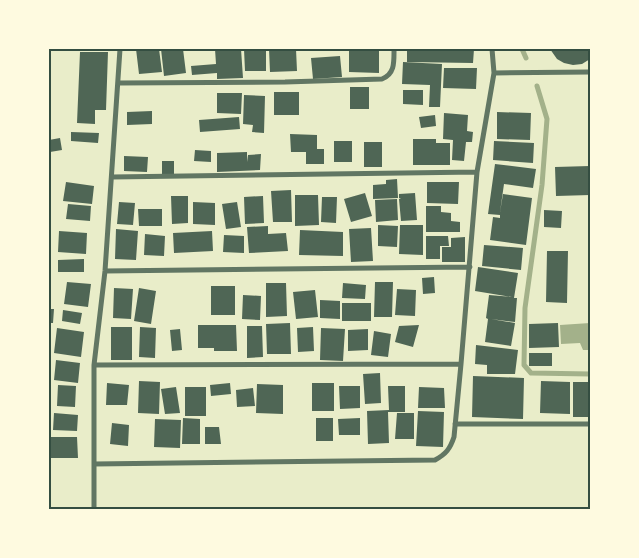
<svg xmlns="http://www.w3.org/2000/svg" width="639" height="558" viewBox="0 0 639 558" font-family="Commissioner,sans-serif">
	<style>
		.water { fill: #a3b18a }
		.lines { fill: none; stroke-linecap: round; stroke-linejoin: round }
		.stream { stroke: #a3b18a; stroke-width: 5 }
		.building { fill: #4f6655 }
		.minor { stroke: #617663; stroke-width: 5 }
		.neatline { fill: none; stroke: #344e41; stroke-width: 2 }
	</style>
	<rect width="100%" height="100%" fill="#e9edc9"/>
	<path class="water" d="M 590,323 L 590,350 L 583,350 L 580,343 L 561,344 L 560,325 Z"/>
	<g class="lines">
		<path class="stream" d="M 522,49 L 526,58
			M 537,86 L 547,119 L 542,185 L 525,308 L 524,365 L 531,373 L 590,374"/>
	</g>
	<path class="building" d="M 136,49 L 159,49 L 162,72 L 139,74 Z
		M 161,49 L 183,49 L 186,73 L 164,76 Z
		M 215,49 L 241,49 L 243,78 L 217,79 L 217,73 L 192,75 L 191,66 L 216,64 Z
		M 244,49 L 266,49 L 266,71 L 245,71 Z
		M 269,49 L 296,49 L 297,71 L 270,72 Z
		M 324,49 L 347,49 L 346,51 L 324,50 Z
		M 407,49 L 474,49 L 473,63 L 407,62 Z
		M 550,49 L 590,49 L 590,59 L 582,64 L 573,65 L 564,63 L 557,59 Z
		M 349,50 L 379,51 L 379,73 L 349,72 Z
		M 80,52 L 108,52 L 106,110 L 95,110 L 95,124 L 77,123 Z
		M 340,56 L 342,77 L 313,79 L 311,58 Z
		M 403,62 L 442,64 L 440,107 L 429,107 L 430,85 L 402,84 Z
		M 444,68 L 477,68 L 476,89 L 443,88 Z
		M 350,87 L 369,87 L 369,109 L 350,109 Z
		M 403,90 L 423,90 L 423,105 L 403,104 Z
		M 274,92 L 299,92 L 299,115 L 274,115 Z
		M 217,93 L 242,93 L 241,114 L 217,113 Z
		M 244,95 L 265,96 L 264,133 L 252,132 L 253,125 L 243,124 Z
		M 152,111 L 152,124 L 127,125 L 127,112 Z
		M 497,112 L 531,113 L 530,140 L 497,139 Z
		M 444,113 L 468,115 L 467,131 L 473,132 L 472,142 L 466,142 L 464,161 L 452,160 L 453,140 L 443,139 Z
		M 435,115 L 436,126 L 421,128 L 419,117 Z
		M 239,117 L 240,129 L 200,132 L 199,120 Z
		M 71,132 L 99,133 L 98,143 L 71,141 Z
		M 290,134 L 317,135 L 317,149 L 324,149 L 324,164 L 306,164 L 306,152 L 291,152 Z
		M 60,138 L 62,150 L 50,152 L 49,140 Z
		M 413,139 L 436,139 L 436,143 L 450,143 L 450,165 L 413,165 Z
		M 334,141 L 352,141 L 352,162 L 334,162 Z
		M 494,141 L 534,143 L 533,163 L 493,160 Z
		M 364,142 L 382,142 L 382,167 L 364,167 Z
		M 195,150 L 211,151 L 211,162 L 194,161 Z
		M 247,152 L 247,162 L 248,155 L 261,154 L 260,170 L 217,172 L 217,153 Z
		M 124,156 L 148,157 L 147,172 L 124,171 Z
		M 162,161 L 174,161 L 174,176 L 162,176 Z
		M 495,164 L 536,169 L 533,188 L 504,184 L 500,212 L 503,194 L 532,198 L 526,245 L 490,240 L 493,217 L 500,218 L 500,215 L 488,214 Z
		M 590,166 L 590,195 L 556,196 L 555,167 Z
		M 397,179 L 398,198 L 373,199 L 373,185 L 386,184 L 386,180 Z
		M 66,182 L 94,186 L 92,204 L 63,201 Z
		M 427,182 L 459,182 L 458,204 L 427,203 Z
		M 291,190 L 292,222 L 273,222 L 271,191 Z
		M 365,193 L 372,216 L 351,222 L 344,199 Z
		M 415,193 L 417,220 L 401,221 L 399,199 L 401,198 L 399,198 L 399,194 Z
		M 295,195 L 318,195 L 319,225 L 295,226 Z
		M 171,196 L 188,196 L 188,223 L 172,224 Z
		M 263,196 L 264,223 L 245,224 L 244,197 Z
		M 322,197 L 337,197 L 336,223 L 321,222 Z
		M 397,199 L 398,220 L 376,222 L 375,200 Z
		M 119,202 L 135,203 L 133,225 L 117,224 Z
		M 193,202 L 215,203 L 215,225 L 193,224 Z
		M 237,202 L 241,227 L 226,229 L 222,204 Z
		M 68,204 L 91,206 L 90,221 L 66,219 Z
		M 426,206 L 441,206 L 441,212 L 451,213 L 451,221 L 460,222 L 460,232 L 426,232 Z
		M 138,209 L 162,209 L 162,226 L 139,226 Z
		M 544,210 L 562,211 L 561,228 L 544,227 Z
		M 378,225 L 398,226 L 397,247 L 378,246 Z
		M 400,225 L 423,225 L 423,255 L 399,254 Z
		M 268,226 L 268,234 L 286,233 L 288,251 L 249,253 L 247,227 Z
		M 371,228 L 373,261 L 351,262 L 349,229 Z
		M 116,229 L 138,231 L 136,260 L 115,259 Z
		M 300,230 L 343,232 L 343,256 L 299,255 Z
		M 59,231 L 87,233 L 86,254 L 58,252 Z
		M 212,231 L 213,251 L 174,253 L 173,233 Z
		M 145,234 L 165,236 L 164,256 L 144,255 Z
		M 224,235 L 244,236 L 244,253 L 223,252 Z
		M 426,236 L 448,236 L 449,246 L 440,246 L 440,259 L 426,259 Z
		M 465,237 L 465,262 L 442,262 L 442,247 L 451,247 L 451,238 Z
		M 484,245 L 523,248 L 521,270 L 482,266 Z
		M 547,251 L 568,251 L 567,303 L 546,302 Z
		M 84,259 L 84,272 L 58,272 L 58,260 Z
		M 478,267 L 518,273 L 514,298 L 517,298 L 515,322 L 491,319 L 515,323 L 511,346 L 485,342 L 488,319 L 486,318 L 489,295 L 512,297 L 475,291 Z
		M 434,277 L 435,293 L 423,294 L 422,278 Z
		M 67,282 L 91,284 L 88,307 L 64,304 Z
		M 375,282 L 393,282 L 392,317 L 374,317 Z
		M 266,283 L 286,283 L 287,316 L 266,317 Z
		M 343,283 L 366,285 L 365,299 L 342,298 Z
		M 211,286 L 235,286 L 235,315 L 211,315 Z
		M 114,288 L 133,289 L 131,319 L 113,318 Z
		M 139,288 L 156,291 L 151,324 L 134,321 Z
		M 397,289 L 416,290 L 415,316 L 395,315 Z
		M 315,290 L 318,317 L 296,319 L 293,292 Z
		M 243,295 L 261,296 L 260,320 L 242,319 Z
		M 320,300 L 340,301 L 340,319 L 320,318 Z
		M 342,303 L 371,303 L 371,321 L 342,321 Z
		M 49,309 L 54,309 L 53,323 L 49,323 Z
		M 63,310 L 82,313 L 80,324 L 62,321 Z
		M 290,323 L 291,354 L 267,354 L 266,324 Z
		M 558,323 L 559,347 L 529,348 L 529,324 Z
		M 198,325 L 236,325 L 237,351 L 214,351 L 214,348 L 198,348 Z
		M 419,325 L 413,347 L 395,342 L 399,326 Z
		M 247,326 L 262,326 L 263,357 L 247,358 Z
		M 111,327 L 132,327 L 132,360 L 111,360 Z
		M 140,327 L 156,328 L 155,358 L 139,357 Z
		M 313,327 L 314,351 L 298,352 L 297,328 Z
		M 57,328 L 84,332 L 81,357 L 54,353 Z
		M 321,328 L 345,329 L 343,361 L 320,360 Z
		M 180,329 L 182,350 L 172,351 L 170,330 Z
		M 368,329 L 368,350 L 348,351 L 348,330 Z
		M 374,331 L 391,334 L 388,357 L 371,355 Z
		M 476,345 L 518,350 L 515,374 L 487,374 L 487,365 L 475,364 Z
		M 529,353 L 552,353 L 552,366 L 529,366 Z
		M 56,360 L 80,363 L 78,383 L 54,380 Z
		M 380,373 L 381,403 L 365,404 L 363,374 Z
		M 473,376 L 524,378 L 523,419 L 472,417 Z
		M 139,381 L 160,382 L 159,414 L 138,413 Z
		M 541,381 L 570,382 L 570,414 L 540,413 Z
		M 573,382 L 590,382 L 590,417 L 573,417 Z
		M 107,383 L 129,385 L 127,405 L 106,405 Z
		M 230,383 L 231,394 L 211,396 L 210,385 Z
		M 312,383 L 334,383 L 334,411 L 312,411 Z
		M 257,384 L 283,385 L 283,414 L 256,413 Z
		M 58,385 L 76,386 L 75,407 L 57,406 Z
		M 339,386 L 360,386 L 360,408 L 340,409 Z
		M 388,386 L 405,386 L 405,412 L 388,412 L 389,443 L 368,444 L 367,411 L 389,410 Z
		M 176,387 L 180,413 L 165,414 L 161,389 Z
		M 185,387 L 206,387 L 206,416 L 185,416 Z
		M 419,387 L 444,388 L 445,408 L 418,408 Z
		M 253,388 L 255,406 L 237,407 L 236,390 Z
		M 418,411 L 444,412 L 443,447 L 416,446 Z
		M 54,413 L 78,415 L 77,431 L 53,430 Z
		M 397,413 L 414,413 L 414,439 L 395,439 Z
		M 183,418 L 200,419 L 200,444 L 182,444 Z
		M 316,418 L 333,418 L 333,441 L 316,441 Z
		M 360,418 L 360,435 L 339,435 L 338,419 Z
		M 155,419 L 181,420 L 180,448 L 154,447 Z
		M 112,423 L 129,425 L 128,446 L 110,444 Z
		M 205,427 L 219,427 L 221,444 L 205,444 Z
		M 51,437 L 77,437 L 78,458 L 51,458 Z"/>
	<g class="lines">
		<path class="minor" d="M 494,73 L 590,72
			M 119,83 L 285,82 L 382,79 C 395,74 394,62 394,49
			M 112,177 L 477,172
			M 105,271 L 470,267
			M 94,365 L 461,364
			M 455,424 L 590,424
			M 94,464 L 435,460 C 446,454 450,449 454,437 L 461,364 L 477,172 L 494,73 L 492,49
			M 94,509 L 94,365 L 105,271 L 120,49"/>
	</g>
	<rect width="639" height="558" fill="none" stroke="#fefae0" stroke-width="100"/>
	<rect x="50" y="50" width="539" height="458" class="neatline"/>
</svg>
